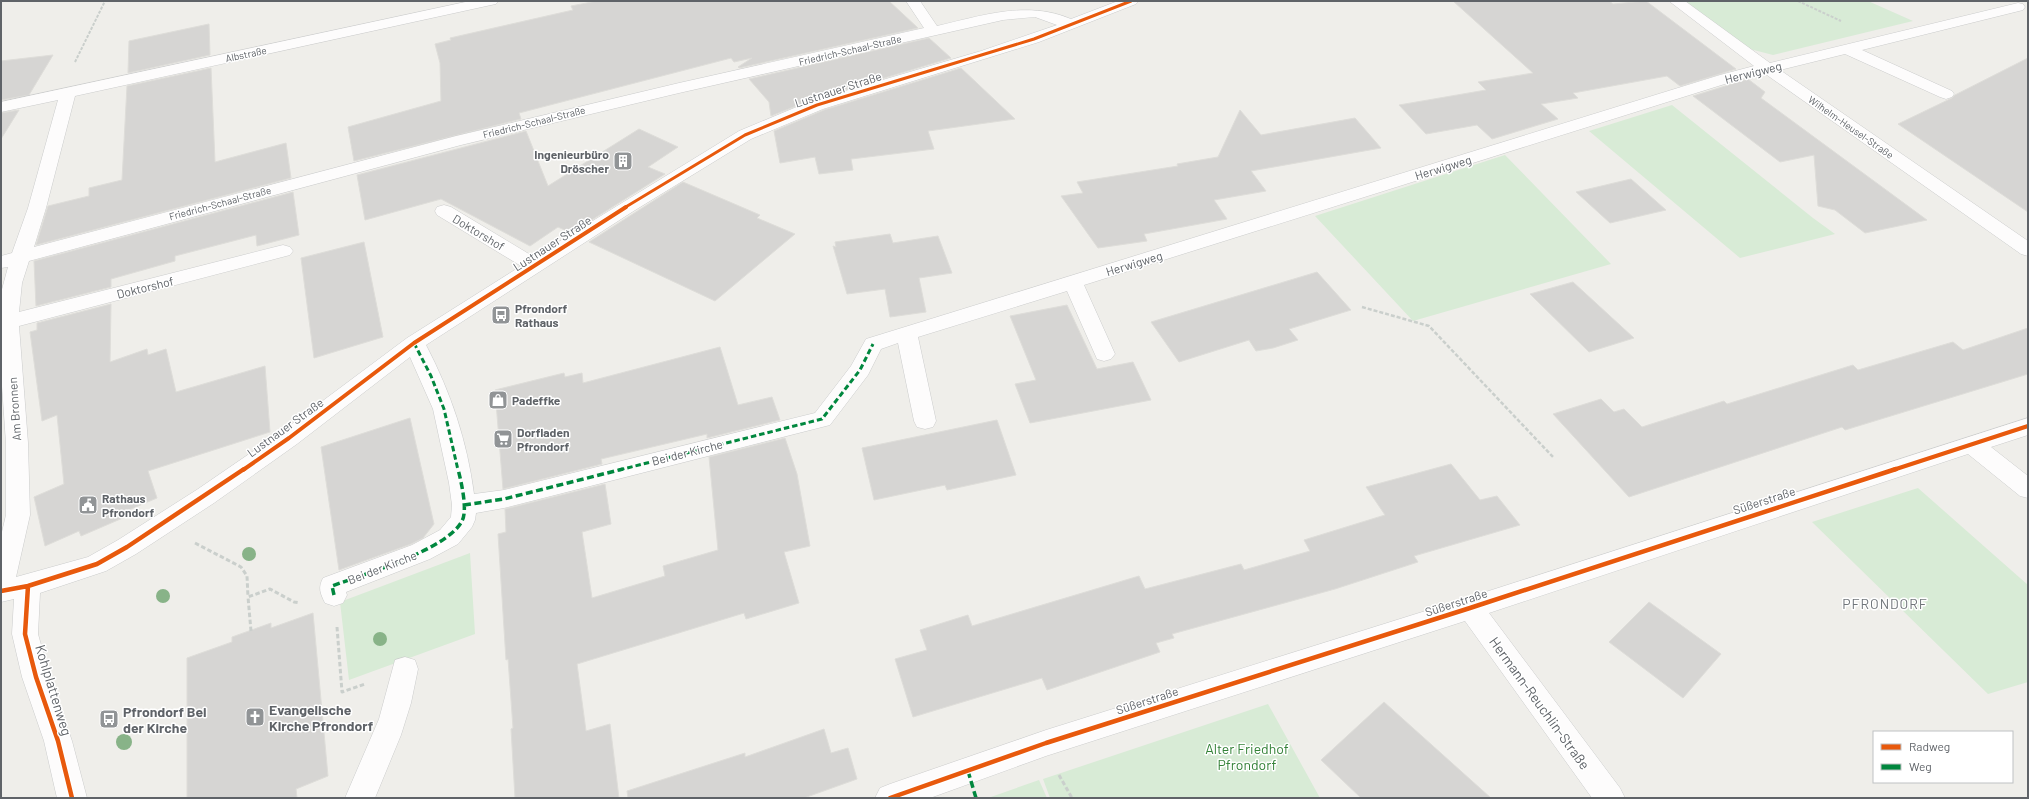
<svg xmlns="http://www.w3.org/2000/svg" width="2029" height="799" viewBox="0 0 2029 799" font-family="Barlow,sans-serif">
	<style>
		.green { fill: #d8ebd6 }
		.building { fill: #d6d5d3; stroke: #deddd9 }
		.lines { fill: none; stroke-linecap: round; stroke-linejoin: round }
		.minor-casing { stroke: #cbcccc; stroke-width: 1 }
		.path-far2 { stroke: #cacfcc; stroke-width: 2; stroke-dasharray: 3 1.5; stroke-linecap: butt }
		.path-far1 { stroke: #cacfcc; stroke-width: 2.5; stroke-dasharray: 4 2; stroke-linecap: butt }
		.path { stroke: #cacfcc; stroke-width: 3; stroke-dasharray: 4.5 2.5; stroke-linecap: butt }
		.minor { fill: #fdfcfc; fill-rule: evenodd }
		.quiet-far1 { stroke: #00873e; stroke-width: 3; stroke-dasharray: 5.5 3; stroke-linecap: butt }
		.quiet { stroke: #00873e; stroke-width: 3.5; stroke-dasharray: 7 3.5; stroke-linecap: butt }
		.cycleway-far2-casing { stroke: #fff; stroke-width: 5 }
		.cycleway-far1-casing { stroke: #fff; stroke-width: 6 }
		.cycleway-casing { stroke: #fff; stroke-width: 7 }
		.cycleway-far2 { stroke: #e8590c; stroke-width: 3 }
		.cycleway-far1 { stroke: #e8590c; stroke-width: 4 }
		.cycleway { stroke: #e8590c; stroke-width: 4.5 }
		.tree { fill: #88b388 }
		.labels { text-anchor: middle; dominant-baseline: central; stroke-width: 3; stroke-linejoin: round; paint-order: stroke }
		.far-street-label { font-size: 10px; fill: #5f6368; stroke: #fff }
		.street-label { font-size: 12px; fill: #5f6368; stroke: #fff }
		.poi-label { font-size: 12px; font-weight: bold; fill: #5f6368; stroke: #fff; text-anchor: start }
		.quarter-label { font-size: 14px; letter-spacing: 1px; fill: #70757a; stroke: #fff }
		.near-street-label { font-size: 14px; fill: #5f6368; stroke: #fff }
		.near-poi-label { font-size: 14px; font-weight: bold; fill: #5f6368; stroke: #fff; text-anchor: start }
		.near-park-label { font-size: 14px; fill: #348238; stroke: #fff }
	</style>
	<rect width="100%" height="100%" fill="#efeeea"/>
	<path class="green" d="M 1683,1 L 1868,1 L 1913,21 L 1773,55 L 1746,48 Z
		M 1672,105 L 1813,218 L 1835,234 L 1740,258 L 1589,131 Z
		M 1505,155 L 1611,264 L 1413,321 L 1315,216 Z
		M 1918,488 L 2028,585 L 2028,682 L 1988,694 L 1812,522 Z
		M 470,553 L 475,634 L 349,680 L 340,602 Z
		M 1268,704 L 1320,798 L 1050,798 L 1043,779 Z
		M 1039,780 L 1047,798 L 988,798 Z"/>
	<path class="building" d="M 597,1 L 889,1 L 918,28 L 739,68 L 738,67 L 752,58 L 734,62 L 731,58 L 519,113 L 521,119 L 354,161 L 348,127 L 441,101 L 440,63 L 435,44 L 451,40 L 450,38 L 573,10 L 571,6 Z
		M 1453,1 L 1609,1 L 1613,4 L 1646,1 L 1736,69 L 1680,86 L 1667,76 L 1573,93 L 1578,98 L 1541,104 L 1558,119 L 1492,139 L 1477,125 L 1426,134 L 1399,105 L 1486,90 L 1478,82 L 1533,73 Z
		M 209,24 L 210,55 L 128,73 L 129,41 Z
		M 929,38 L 951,58 L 811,100 L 771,116 L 769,102 L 749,79 Z
		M 53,55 L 29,95 L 1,100 L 1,61 Z
		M 2028,58 L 2028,212 L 1898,124 L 1952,98 L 1955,95 Z
		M 211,68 L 215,162 L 286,143 L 291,178 L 36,245 L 48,206 L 89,196 L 89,188 L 122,180 L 127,86 Z
		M 961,68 L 1015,119 L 928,131 L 934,149 L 851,159 L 853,170 L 819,174 L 815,157 L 780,163 L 774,131 L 824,110 Z
		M 1748,79 L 1765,92 L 1761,98 L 1927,220 L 1865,233 L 1835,210 L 1818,206 L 1814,155 L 1780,162 L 1693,96 Z
		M 19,110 L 1,139 L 1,113 Z
		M 1240,110 L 1261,135 L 1355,118 L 1381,148 L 1251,171 L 1266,191 L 1214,200 L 1227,219 L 1144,234 L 1147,241 L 1098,248 L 1061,196 L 1083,193 L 1077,182 L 1178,166 L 1177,164 L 1218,157 Z
		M 639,129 L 678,147 L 648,167 L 665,174 L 571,233 L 558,227 L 530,246 L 441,199 L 365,220 L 357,175 L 526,131 L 548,186 Z
		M 1631,179 L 1666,210 L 1610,223 L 1576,192 Z
		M 683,182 L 760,215 L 757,218 L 795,234 L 715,301 L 589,242 Z
		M 293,192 L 299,235 L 257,246 L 256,235 L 175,256 L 175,261 L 111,279 L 111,287 L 36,306 L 34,261 Z
		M 890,234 L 893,243 L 938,236 L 952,273 L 919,278 L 926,312 L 890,317 L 885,289 L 847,294 L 833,246 L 836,247 L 835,242 Z
		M 364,242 L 383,337 L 314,358 L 301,258 Z
		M 1317,272 L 1351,310 L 1289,329 L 1298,340 L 1273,348 L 1256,351 L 1249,340 L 1179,362 L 1151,322 Z
		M 1573,282 L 1634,338 L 1589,352 L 1530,294 Z
		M 111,304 L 110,362 L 147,349 L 148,355 L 166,349 L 176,392 L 265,366 L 270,432 L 148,471 L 157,498 L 124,512 L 125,517 L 81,536 L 79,531 L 45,546 L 34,497 L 64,484 L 57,415 L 42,421 L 30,332 L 37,330 L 37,323 Z
		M 1067,305 L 1097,369 L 1133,362 L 1151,400 L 1030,423 L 1015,384 L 1036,380 L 1010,316 Z
		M 2028,328 L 2028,374 L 1845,430 L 1842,427 L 1629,497 L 1553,414 L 1601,399 L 1614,412 L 1624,409 L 1642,427 L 1724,401 L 1727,404 L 1853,365 L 1858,370 L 1953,342 L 1963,350 Z
		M 720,347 L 738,405 L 772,397 L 780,420 L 707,438 L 707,434 L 601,459 L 602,464 L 503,489 L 495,390 L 564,373 L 565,377 L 582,373 L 583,383 Z
		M 410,418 L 434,524 L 423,538 L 411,544 L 339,570 L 321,447 Z
		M 997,420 L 1016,475 L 947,490 L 945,485 L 874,500 L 862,448 Z
		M 785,438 L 797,474 L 810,546 L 784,552 L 799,603 L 746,619 L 744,613 L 577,664 L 586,731 L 610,724 L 619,798 L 515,798 L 511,729 L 513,728 L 508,659 L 506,660 L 498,534 L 506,532 L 505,509 L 605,484 L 611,524 L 582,532 L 592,598 L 665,576 L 663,566 L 718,550 L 709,457 Z
		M 1451,464 L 1480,500 L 1497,496 L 1520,525 L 1414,556 L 1418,562 L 1335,589 L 1172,634 L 1174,638 L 1156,643 L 1160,652 L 1047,690 L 1042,678 L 913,717 L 895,659 L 927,650 L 920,630 L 968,615 L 972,626 L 1139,576 L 1145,589 L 1241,564 L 1244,570 L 1310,551 L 1304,540 L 1385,515 L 1366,487 Z
		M 1649,602 L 1721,654 L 1683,698 L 1609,642 Z
		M 313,613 L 328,776 L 296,789 L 297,798 L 187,798 L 187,658 L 232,642 L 232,637 L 271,623 L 271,628 Z
		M 1384,702 L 1491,798 L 1361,798 L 1321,760 Z
		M 824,729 L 831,753 L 848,748 L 857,779 L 804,798 L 628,798 L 627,791 L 745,753 L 745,757 Z"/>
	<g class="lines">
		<defs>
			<path id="minor" d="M 470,1 L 498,1 L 496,4 L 491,5 L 75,96 L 46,208 L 34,247 L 456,136 L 679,83 L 924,28 L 906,1 L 920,1 L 937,26 C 981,16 1027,0 1071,19 L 1118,1 L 1138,1 L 1136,4 L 1039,42 L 823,109 L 751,139 L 632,212 L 426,345 C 451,393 467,441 474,494 L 504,490 L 815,413 L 851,366 L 866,339 L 1720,75 L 1754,66 L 1669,1 L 1685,1 L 1770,63 L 2018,3 L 2023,4 L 2025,7 L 2023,10 L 1862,50 L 1952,91 L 1954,94 L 1952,97 L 1946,99 L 1940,97 L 1845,54 L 1780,70 L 2028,241 L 2028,256 L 2021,254 L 1764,73 L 1731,82 L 1084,285 L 1115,354 L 1111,359 L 1104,361 L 1097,359 L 1067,291 L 918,337 L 936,421 L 933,427 L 925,429 L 917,427 L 914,421 L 898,343 L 881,349 L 868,375 L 830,425 L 504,508 L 476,513 L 475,520 L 472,527 L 458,544 L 430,559 L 346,592 L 347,595 L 343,603 L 334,606 L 325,603 C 320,593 318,588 323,578 L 412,545 L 440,530 L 451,517 L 452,505 L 449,483 L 433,409 L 410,357 L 297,444 L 214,503 L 136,554 L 106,571 L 40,593 L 38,634 L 50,677 L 72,741 L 87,798 L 57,798 L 44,741 L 22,677 L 12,634 L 14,599 L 1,602 L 1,536 L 6,515 L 6,443 L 1,372 L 1,293 L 8,267 L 1,268 L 1,256 L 12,253 L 28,208 L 58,100 L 1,112 L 1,102 ZM 1035,17 L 1057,25 L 981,51 L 811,101 L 739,131 L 534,257 L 451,207 L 444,205 L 437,207 L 435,211 L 437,215 L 521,266 L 407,338 L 281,432 L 198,489 L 118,540 L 88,557 L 16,577 L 30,515 L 28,443 L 19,326 L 290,255 L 293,251 L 290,247 L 283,245 L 19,312 L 22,283 L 29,261 L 461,145 L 679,93 L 1003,20 Z
				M 2028,418 L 2028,435 L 1991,447 L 2028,476 L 2028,498 L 2020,496 L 1968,454 L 1489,613 L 1620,788 L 1625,798 L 1592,798 L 1465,621 L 1046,756 L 930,798 L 875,798 L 880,788 L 890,784 L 1046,730 L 1470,597 Z
				M 405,657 L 415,660 L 418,669 L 411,703 L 401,735 L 375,798 L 345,798 L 379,719 L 395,660 Z"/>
		</defs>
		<use href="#minor" class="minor-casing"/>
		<path class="path-far2" d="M 1798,1 L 1841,21
			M 75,62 L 105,1"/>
		<path class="path-far1" d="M 1362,307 L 1429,326 L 1553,457"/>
		<path class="path" d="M 195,543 L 241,567 L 247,576 L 248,597
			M 337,627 L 342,692 L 365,684
			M 251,631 L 248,597 L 270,589 L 294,602 L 300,603
			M 1059,775 L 1072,798"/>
		<use href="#minor" class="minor"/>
		<path class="quiet-far1" d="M 414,343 L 431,376 L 444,409 L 458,470
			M 619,470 L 822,419 L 860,370 L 873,344"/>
		<path class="quiet" d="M 464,505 L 504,499 L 623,469
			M 334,595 L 332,586 C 364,574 447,550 462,521 C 468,510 461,481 458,469
			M 968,771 L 976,798"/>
		<defs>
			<path id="cycleway-far2" d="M 624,208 L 745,135 L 817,105 L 1034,39 L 1131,1"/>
			<path id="cycleway-far1" d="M 243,470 L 289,438 L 414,343 L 626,207
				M 1893,470 L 2028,426"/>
			<path id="cycleway" d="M 28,586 L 25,634 L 36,677 L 58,741 L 72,798
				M 1,591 L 28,586 L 97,564 L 127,547 L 244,469
				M 890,798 L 1046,743 L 1470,608 L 1896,469"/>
		</defs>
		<use href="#cycleway-far2" class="cycleway-far2-casing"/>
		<use href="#cycleway-far1" class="cycleway-far1-casing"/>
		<use href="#cycleway" class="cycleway-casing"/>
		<use href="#cycleway-far2" class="cycleway-far2"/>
		<use href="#cycleway-far1" class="cycleway-far1"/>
		<use href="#cycleway" class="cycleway"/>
	</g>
	<g class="tree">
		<circle cx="249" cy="554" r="7"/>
		<circle cx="163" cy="596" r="7"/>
		<circle cx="380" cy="639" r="7"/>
		<circle cx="124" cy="742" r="8"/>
	</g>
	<defs>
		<symbol id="building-square" viewBox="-11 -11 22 22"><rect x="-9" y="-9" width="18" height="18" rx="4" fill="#919496" stroke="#fff"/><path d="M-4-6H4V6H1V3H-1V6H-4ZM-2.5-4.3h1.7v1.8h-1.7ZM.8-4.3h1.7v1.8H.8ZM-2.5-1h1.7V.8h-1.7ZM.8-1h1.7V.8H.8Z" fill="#fff"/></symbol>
		<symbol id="bus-square" viewBox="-11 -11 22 22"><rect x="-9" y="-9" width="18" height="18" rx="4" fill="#919496" stroke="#fff"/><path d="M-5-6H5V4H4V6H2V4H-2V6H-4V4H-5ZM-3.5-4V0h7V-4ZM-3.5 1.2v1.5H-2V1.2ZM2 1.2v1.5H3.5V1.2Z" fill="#fff"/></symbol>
		<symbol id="shop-square" viewBox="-11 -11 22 22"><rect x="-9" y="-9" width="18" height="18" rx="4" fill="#919496" stroke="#fff"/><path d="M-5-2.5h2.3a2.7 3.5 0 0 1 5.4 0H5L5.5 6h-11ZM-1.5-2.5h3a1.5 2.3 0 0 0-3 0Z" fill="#fff"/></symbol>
		<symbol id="supermarket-square" viewBox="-11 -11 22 22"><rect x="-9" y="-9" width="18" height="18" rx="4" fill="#919496" stroke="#fff"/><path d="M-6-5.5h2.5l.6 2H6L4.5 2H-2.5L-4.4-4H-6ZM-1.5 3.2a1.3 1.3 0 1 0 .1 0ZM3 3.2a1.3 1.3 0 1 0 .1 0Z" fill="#fff"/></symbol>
		<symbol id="civic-square" viewBox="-11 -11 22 22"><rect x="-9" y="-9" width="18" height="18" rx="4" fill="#919496" stroke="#fff"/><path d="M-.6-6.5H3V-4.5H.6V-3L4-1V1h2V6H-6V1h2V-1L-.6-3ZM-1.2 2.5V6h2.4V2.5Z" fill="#fff"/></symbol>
		<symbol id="church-square" viewBox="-11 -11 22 22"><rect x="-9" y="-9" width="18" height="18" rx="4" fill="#919496" stroke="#fff"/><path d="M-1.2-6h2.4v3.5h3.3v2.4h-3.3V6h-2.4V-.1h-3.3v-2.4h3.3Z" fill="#fff"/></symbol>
	</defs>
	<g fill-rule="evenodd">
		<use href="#building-square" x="612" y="150" width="22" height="22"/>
		<use href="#bus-square" x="490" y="304" width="22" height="22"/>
		<use href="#shop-square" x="487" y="389" width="22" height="22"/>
		<use href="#supermarket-square" x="492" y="428" width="22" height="22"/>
		<use href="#civic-square" x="77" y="494" width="22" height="22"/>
		<use href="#church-square" x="244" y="706" width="22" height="22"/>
		<use href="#bus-square" x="98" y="708" width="22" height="22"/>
	</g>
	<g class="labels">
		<g class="far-street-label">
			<text transform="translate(850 50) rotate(-13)">Friedrich-Schaal-Straße</text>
			<text transform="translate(246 54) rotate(-12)">Albstraße</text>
			<text transform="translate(534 122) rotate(-14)">Friedrich-Schaal-Straße</text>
			<text transform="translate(1851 127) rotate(35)">Wilhelm-Heusel-Straße</text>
			<text transform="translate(220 203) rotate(-15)">Friedrich-Schaal-Straße</text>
		</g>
		<g class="street-label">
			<text transform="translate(1753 72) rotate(-14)">Herwigweg</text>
			<text transform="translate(838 89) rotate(-18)">Lustnauer Straße</text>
			<text transform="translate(1443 167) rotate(-17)">Herwigweg</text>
			<text transform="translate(479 232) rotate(31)">Doktorshof</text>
			<text transform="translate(552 243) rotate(-33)">Lustnauer Straße</text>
			<text transform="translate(1134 263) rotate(-17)">Herwigweg</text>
			<text transform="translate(145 287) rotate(-14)">Doktorshof</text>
			<text transform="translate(14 409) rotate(-94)">Am Bronnen</text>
			<text transform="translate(285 427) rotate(-36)">Lustnauer Straße</text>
			<text transform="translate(687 452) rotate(-14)">Bei der Kirche</text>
			<text transform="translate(1764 500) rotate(-18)">Süßerstraße</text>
			<text transform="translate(382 567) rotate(-21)">Bei der Kirche</text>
			<text transform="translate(1456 602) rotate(-18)">Süßerstraße</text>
			<text transform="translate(1147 700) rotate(-18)">Süßerstraße</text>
		</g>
		<g class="poi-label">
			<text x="609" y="154" text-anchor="end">Ingenieurbüro<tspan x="609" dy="14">Dröscher</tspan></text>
			<text x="515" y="308">Pfrondorf<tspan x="515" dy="14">Rathaus</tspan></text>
			<text x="512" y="400">Padeffke</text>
			<text x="517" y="432">Dorfladen<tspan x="517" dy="14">Pfrondorf</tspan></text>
			<text x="102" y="498">Rathaus<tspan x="102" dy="14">Pfrondorf</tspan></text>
		</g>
		<g class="quarter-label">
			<text x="1885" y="603">PFRONDORF</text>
		</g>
		<g class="near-street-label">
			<text transform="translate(54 690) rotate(73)">Kohlplattenweg</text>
			<text transform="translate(1540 703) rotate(54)">Hermann-Reuchlin-Straße</text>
		</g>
		<g class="near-poi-label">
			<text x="269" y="709">Evangelische<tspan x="269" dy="16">Kirche Pfrondorf</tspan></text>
			<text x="123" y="711">Pfrondorf Bei<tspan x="123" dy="16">der Kirche</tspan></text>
		</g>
		<g class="near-park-label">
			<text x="1247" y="748">Alter Friedhof<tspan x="1247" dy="16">Pfrondorf</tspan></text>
		</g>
	</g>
	<rect width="2029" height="799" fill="none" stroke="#5f6368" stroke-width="4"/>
	<rect x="1873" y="731" width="140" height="52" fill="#ffffff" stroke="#bfc1c3"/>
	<rect x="1881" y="744" width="20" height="6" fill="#e8590c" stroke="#bfc1c3"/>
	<text x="1909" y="751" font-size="12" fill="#5f6368">Radweg</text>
	<rect x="1881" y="764" width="20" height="6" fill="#00873e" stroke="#bfc1c3"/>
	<text x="1909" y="771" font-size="12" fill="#5f6368">Weg</text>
</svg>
